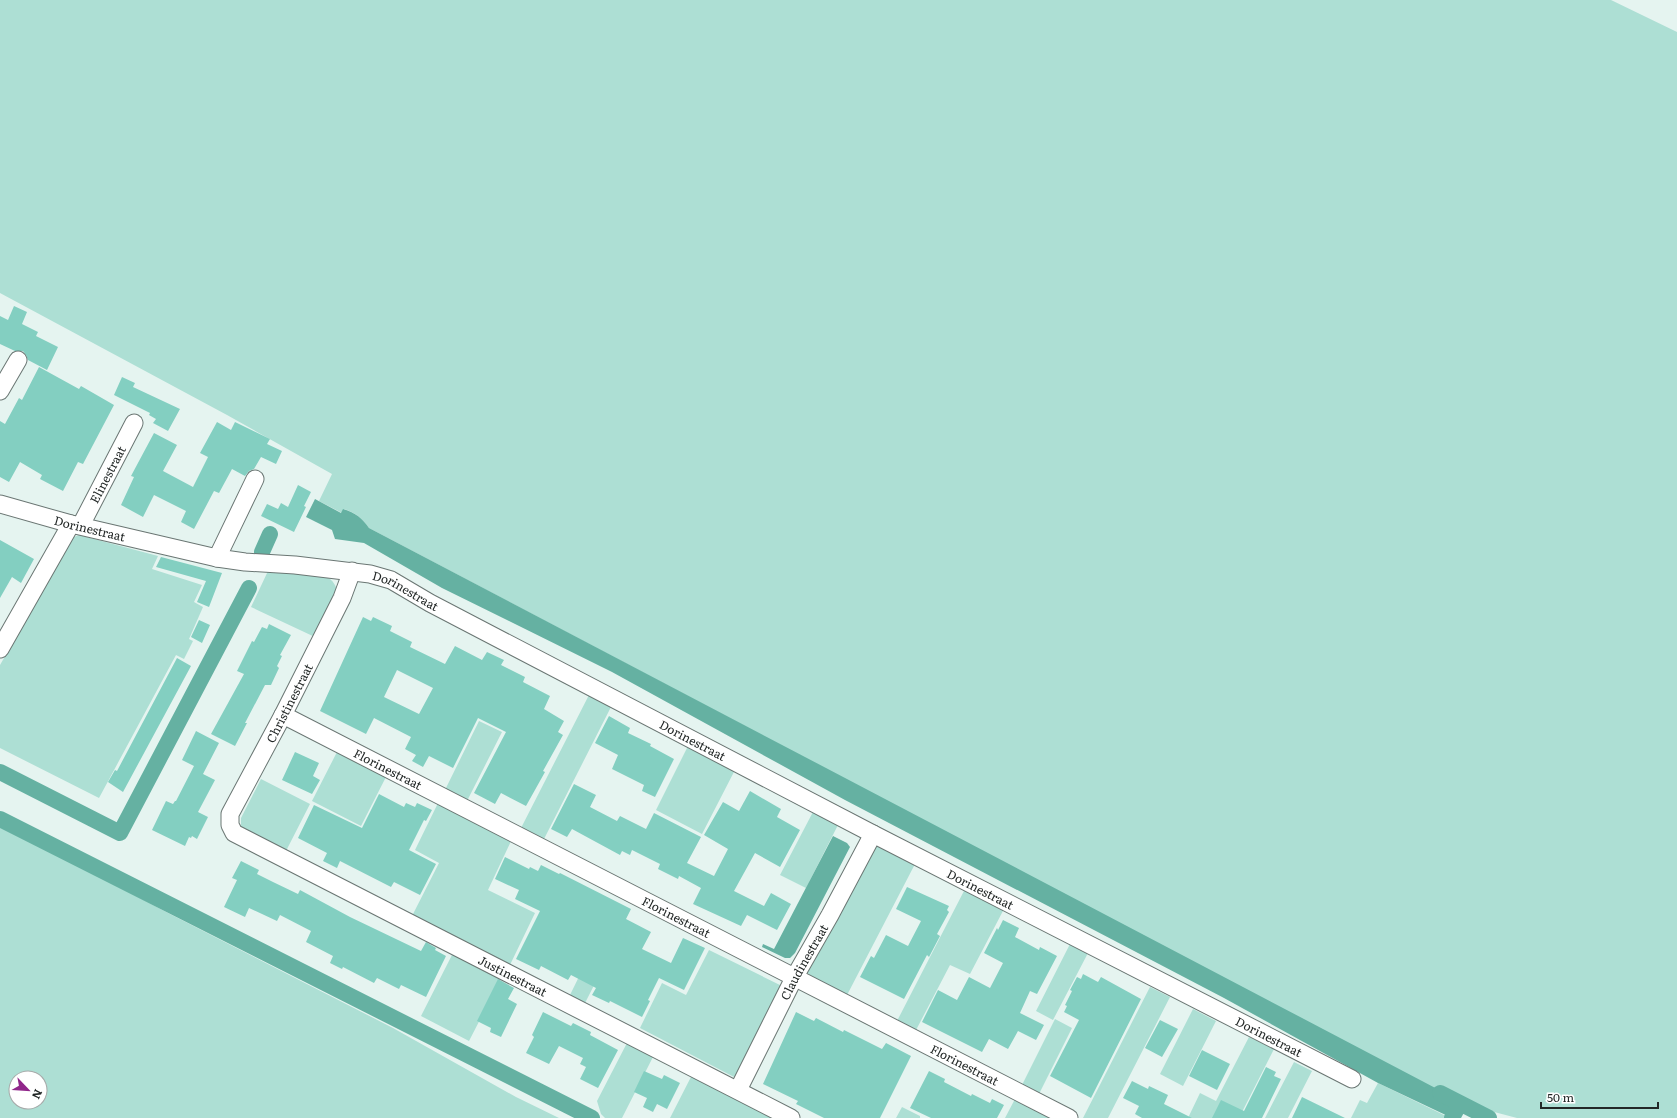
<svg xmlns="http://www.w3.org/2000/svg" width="1677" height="1118" viewBox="0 0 1677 1118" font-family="Literata,serif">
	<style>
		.green { fill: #addfd4; fill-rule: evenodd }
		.water { fill: #65b1a2 }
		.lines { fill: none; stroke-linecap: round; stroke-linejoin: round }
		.canal { stroke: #65b1a2; stroke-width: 16 }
		.building { fill: #83cfc1; fill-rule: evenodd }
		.minor-casing { stroke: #6a7673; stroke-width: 19 }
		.minor { stroke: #fff; stroke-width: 17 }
		.labels { text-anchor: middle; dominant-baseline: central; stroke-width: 3; stroke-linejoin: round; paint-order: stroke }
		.street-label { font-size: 12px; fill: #232827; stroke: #fff }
	</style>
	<rect width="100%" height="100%" fill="#e5f4f0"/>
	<path class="green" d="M 0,0 L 1611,0 L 1677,32 L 1677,1118 L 1517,1118 L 1460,1103 L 369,528 C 362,518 356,513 344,509 L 342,513 L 319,501 L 332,474 L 227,415 L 0,293 Z
		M 79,535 L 158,556 L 152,569 L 202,585 L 194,602 L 203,607 L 189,639 L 193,641 L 184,659 L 176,655 L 99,798 L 0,748 L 0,665 L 74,537 Z
		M 268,571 C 283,572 317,571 330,579 C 334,582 336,587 338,592 L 317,638 L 251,607 Z
		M 590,693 L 612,705 L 543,841 L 520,830 Z
		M 479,721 L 502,732 L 467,801 L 445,790 Z
		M 689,744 L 736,768 L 702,834 L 656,810 Z
		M 338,750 L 387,775 L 361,826 L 312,801 Z
		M 261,779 L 310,804 L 286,851 L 241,827 L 241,818 Z
		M 439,801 L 512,839 L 488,890 L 535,913 L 509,967 L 412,916 L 439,863 L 415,850 Z
		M 814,810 L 839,823 L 806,888 L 780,875 Z
		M 0,823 L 168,913 L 393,1028 L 516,1097 L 559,1118 L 0,1118 ZM 16,1078 L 40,1078 L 40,1102 L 16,1102 Z
		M 878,846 L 915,864 L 846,997 L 811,978 L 808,973 L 809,965 L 874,847 Z
		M 965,889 L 1004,909 L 970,974 L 950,965 L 915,1032 L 896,1023 Z
		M 1070,944 L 1088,953 L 1053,1020 L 1036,1011 Z
		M 594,946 L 610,954 L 585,1003 L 570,995 Z
		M 709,950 L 782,986 L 736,1078 L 640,1028 L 662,983 L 686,995 Z
		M 454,951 L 503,975 L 469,1041 L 421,1016 Z
		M 1150,987 L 1170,997 L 1108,1118 L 1083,1118 Z
		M 1193,1009 L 1216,1021 L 1183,1086 L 1160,1074 Z
		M 1055,1019 L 1072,1028 L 1038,1096 L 1021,1087 Z
		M 1249,1037 L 1274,1049 L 1241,1114 L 1214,1118 L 1188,1118 L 1200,1093 L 1216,1101 Z
		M 628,1041 L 655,1053 L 622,1118 L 605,1118 L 601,1114 L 597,1101 Z
		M 1294,1062 L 1312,1071 L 1288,1118 L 1265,1118 Z
		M 693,1073 L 779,1118 L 670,1118 Z
		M 1378,1083 L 1448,1117 L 1448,1118 L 1351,1118 L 1360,1100 L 1367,1103 Z
		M 1015,1099 L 1053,1118 L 1005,1118 Z
		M 902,1107 L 920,1116 L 920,1118 L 896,1118 Z"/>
	<path class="water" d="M 315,499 L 341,513 L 343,509 C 356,513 362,518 369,528 L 1462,1102 L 1452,1118 L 1378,1083 L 1224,998 L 845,800 L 612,672 L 442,588 L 364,543 L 335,539 L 332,530 L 306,517 Z
		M 833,836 L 847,843 L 850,847 L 795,953 L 790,958 L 785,958 L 762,947 L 763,944 L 774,949 Z"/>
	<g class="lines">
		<path class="canal" d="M 262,552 L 270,534
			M 0,772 L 120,833 L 249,588
			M 0,819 L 592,1118
			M 1440,1093 L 1489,1118
			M 1452,1118 L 1460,1103"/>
	</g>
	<path class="building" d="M 14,306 L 27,312 L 22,324 L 38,332 L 36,336 L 58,347 L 47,370 L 28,360 L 26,355 L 23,351 L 15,351 L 0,344 L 0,316 L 8,320 Z
		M 39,367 L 79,389 L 81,386 L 114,405 L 83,464 L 78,462 L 63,491 L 40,479 L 42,475 L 20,462 L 9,482 L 0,477 L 0,421 L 5,424 L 19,398 L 22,400 Z
		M 122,377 L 135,383 L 133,387 L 180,409 L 168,431 L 153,423 L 156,419 L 149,415 L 150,413 L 114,395 Z
		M 217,422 L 231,430 L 235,422 L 270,439 L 267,444 L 282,451 L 276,464 L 261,457 L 254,469 L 249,471 L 245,476 L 232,469 L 219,493 L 214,491 L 194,529 L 181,522 L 186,511 L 154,495 L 143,517 L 121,505 L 134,477 L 131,476 L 154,433 L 177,445 L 163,471 L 193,487 L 208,457 L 200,453 Z
		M 298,485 L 311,492 L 304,506 L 306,507 L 294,532 L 261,516 L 267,504 L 278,509 L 281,503 L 288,507 Z
		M 0,540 L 34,559 L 21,583 L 12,577 L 0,598 Z
		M 161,557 L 222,573 L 209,607 L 197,602 L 206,581 L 156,567 Z
		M 363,617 L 371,621 L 373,617 L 392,626 L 390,631 L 412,642 L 410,647 L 445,664 L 455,646 L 482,660 L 487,652 L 504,660 L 501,665 L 525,677 L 523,682 L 550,696 L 544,709 L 564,721 L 558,732 L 563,735 L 543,771 L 545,772 L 526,806 L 501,793 L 495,804 L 474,793 L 506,732 L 478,718 L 453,768 L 429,756 L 423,767 L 412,761 L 416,755 L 405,749 L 411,737 L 374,718 L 366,734 L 320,711 ZM 397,670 L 433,688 L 419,714 L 384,697 Z
		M 199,620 L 210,625 L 202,643 L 191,637 Z
		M 269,624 L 291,635 L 280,655 L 282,656 L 277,666 L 279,668 L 271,685 L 265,685 L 245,723 L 247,723 L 235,746 L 211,734 L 244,674 L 237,671 L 252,641 L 254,642 L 262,627 L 267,629 Z
		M 177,658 L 191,666 L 123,792 L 108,782 L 115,770 L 117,771 Z
		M 609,716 L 630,728 L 628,733 L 651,744 L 650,746 L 674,759 L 655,797 L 642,791 L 644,785 L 612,769 L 618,755 L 595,743 Z
		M 196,731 L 219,743 L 203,774 L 215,780 L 198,812 L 208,817 L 197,839 L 192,836 L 191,838 L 189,837 L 185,846 L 152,830 L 166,801 L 173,804 L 175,801 L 176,801 L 194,766 L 182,760 Z
		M 295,752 L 319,763 L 313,776 L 320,780 L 312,794 L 282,780 Z
		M 574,784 L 596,795 L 590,807 L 617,821 L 620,816 L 646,829 L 654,813 L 701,837 L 687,863 L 714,876 L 728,849 L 704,835 L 723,802 L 739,811 L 750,791 L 781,809 L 777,817 L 800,830 L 780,867 L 755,853 L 734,891 L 764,906 L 771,893 L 791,904 L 777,930 L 747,915 L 741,926 L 693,904 L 701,888 L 679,876 L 678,879 L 658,869 L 660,864 L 632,850 L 630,855 L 622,851 L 620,855 L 572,829 L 567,837 L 551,829 Z
		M 379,794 L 404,807 L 406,803 L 415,807 L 417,803 L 432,810 L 426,821 L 424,820 L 409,850 L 436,864 L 420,895 L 394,882 L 391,887 L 340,861 L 337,868 L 323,861 L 327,853 L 298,838 L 314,805 L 362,828 Z
		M 505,857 L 529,869 L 530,867 L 538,871 L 541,865 L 559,874 L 560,873 L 631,909 L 626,919 L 651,932 L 642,949 L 671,963 L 683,938 L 705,948 L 684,990 L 659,978 L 648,1000 L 650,1001 L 642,1017 L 610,1001 L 609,1003 L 592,995 L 596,988 L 571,975 L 568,980 L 541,966 L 539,970 L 516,959 L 540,911 L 515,899 L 519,890 L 495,879 Z
		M 241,861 L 259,870 L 257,874 L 273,882 L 298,894 L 300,890 L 350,917 L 421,951 L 426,942 L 436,948 L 435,950 L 446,956 L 426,997 L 401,985 L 399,989 L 377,978 L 374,983 L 343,967 L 342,969 L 330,963 L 333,956 L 306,942 L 311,931 L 280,915 L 277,921 L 249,908 L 245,917 L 224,907 L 237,880 L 232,878 Z
		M 907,887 L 949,906 L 947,910 L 949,912 L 937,934 L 940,936 L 929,957 L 927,955 L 904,999 L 860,977 L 871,956 L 874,958 L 886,935 L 908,946 L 921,921 L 896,909 Z
		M 1003,920 L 1019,928 L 1015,937 L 1039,950 L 1040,947 L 1057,956 L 1037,994 L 1030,991 L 1020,1013 L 1044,1025 L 1036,1040 L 1018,1031 L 1008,1049 L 989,1039 L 982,1052 L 922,1022 L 938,990 L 957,1000 L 969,977 L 990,988 L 1003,963 L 984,953 L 997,928 L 998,930 Z
		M 1083,974 L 1098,982 L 1101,977 L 1141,999 L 1091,1098 L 1050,1076 L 1079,1020 L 1064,1012 L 1067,1006 L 1065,1005 L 1072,991 L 1070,990 L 1077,977 L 1081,979 Z
		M 498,979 L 514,988 L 508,999 L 517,1004 L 501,1037 L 490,1032 L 491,1028 L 477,1021 Z
		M 543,1012 L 571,1026 L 573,1023 L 591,1032 L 590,1035 L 618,1050 L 598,1088 L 580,1079 L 586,1067 L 580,1064 L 583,1058 L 559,1046 L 549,1064 L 526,1053 L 534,1037 L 532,1035 Z
		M 796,1012 L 814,1021 L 816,1018 L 843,1032 L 844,1030 L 882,1049 L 886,1043 L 911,1056 L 880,1118 L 824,1118 L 796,1104 L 798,1101 L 763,1084 Z
		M 1160,1020 L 1178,1029 L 1162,1057 L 1145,1048 Z
		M 1202,1050 L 1230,1064 L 1217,1090 L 1189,1076 Z
		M 1266,1067 L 1276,1072 L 1274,1076 L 1281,1079 L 1262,1118 L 1212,1118 L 1221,1100 L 1244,1111 Z
		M 644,1071 L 662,1079 L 664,1075 L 680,1083 L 667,1109 L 657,1104 L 653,1112 L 643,1107 L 647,1098 L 634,1092 Z
		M 929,1071 L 945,1079 L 944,1082 L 971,1096 L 972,1094 L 990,1103 L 992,1099 L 1004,1105 L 997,1118 L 931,1118 L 910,1108 Z
		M 1132,1081 L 1148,1089 L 1149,1086 L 1168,1095 L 1164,1104 L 1192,1118 L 1142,1118 L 1135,1114 L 1139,1106 L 1123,1098 Z
		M 1302,1097 L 1345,1118 L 1292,1118 Z"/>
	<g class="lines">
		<defs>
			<g id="minor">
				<path d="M 0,391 L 18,360"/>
				<path id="s1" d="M 0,504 L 71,524 L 217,558 L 245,562 L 295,565 L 370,574 L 391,580 L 430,603 L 873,834 L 1352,1079"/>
				<path id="s2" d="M 81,525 L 134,423"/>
				<path d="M 217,558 L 255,479"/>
				<path id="s3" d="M 352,571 L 342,598 L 283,715 L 230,814 L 230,825 L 234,833 L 791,1118"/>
				<path d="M 0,649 L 71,524"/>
				<path id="s4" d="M 283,715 L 1069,1118"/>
				<path id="s5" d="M 738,1090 L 794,978 L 830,915 L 873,834"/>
			</g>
		</defs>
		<use href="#minor" class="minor-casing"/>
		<use href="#minor" class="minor"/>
	</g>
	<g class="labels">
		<g class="street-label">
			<text stroke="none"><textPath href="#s2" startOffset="57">Elinestraat</textPath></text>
			<text stroke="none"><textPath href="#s1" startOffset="93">Dorinestraat</textPath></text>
			<text stroke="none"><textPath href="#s1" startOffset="417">Dorinestraat</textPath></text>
			<text transform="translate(289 703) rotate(-63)">Christinestraat</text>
			<text stroke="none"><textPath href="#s1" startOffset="741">Dorinestraat</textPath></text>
			<text stroke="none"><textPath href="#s4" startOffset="118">Florinestraat</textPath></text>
			<text stroke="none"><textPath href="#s1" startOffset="1065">Dorinestraat</textPath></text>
			<text stroke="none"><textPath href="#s4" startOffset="442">Florinestraat</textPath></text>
			<text stroke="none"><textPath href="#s5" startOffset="144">Claudinestraat</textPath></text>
			<text stroke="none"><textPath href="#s3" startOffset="605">Justinestraat</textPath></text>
			<text stroke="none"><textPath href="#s1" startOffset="1389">Dorinestraat</textPath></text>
			<text stroke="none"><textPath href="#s4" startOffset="766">Florinestraat</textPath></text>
		</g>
	</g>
	<g transform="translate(28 1090) rotate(115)"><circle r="19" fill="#ffffff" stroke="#a7a9a9"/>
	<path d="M0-3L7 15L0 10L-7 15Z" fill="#90268a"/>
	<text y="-6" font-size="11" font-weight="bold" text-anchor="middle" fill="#232827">N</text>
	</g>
	<path d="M1541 1102v6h117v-6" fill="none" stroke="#232827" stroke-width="2"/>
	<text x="1547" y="1102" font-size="12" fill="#232827" stroke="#ffffff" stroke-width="3" paint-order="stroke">50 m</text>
</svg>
